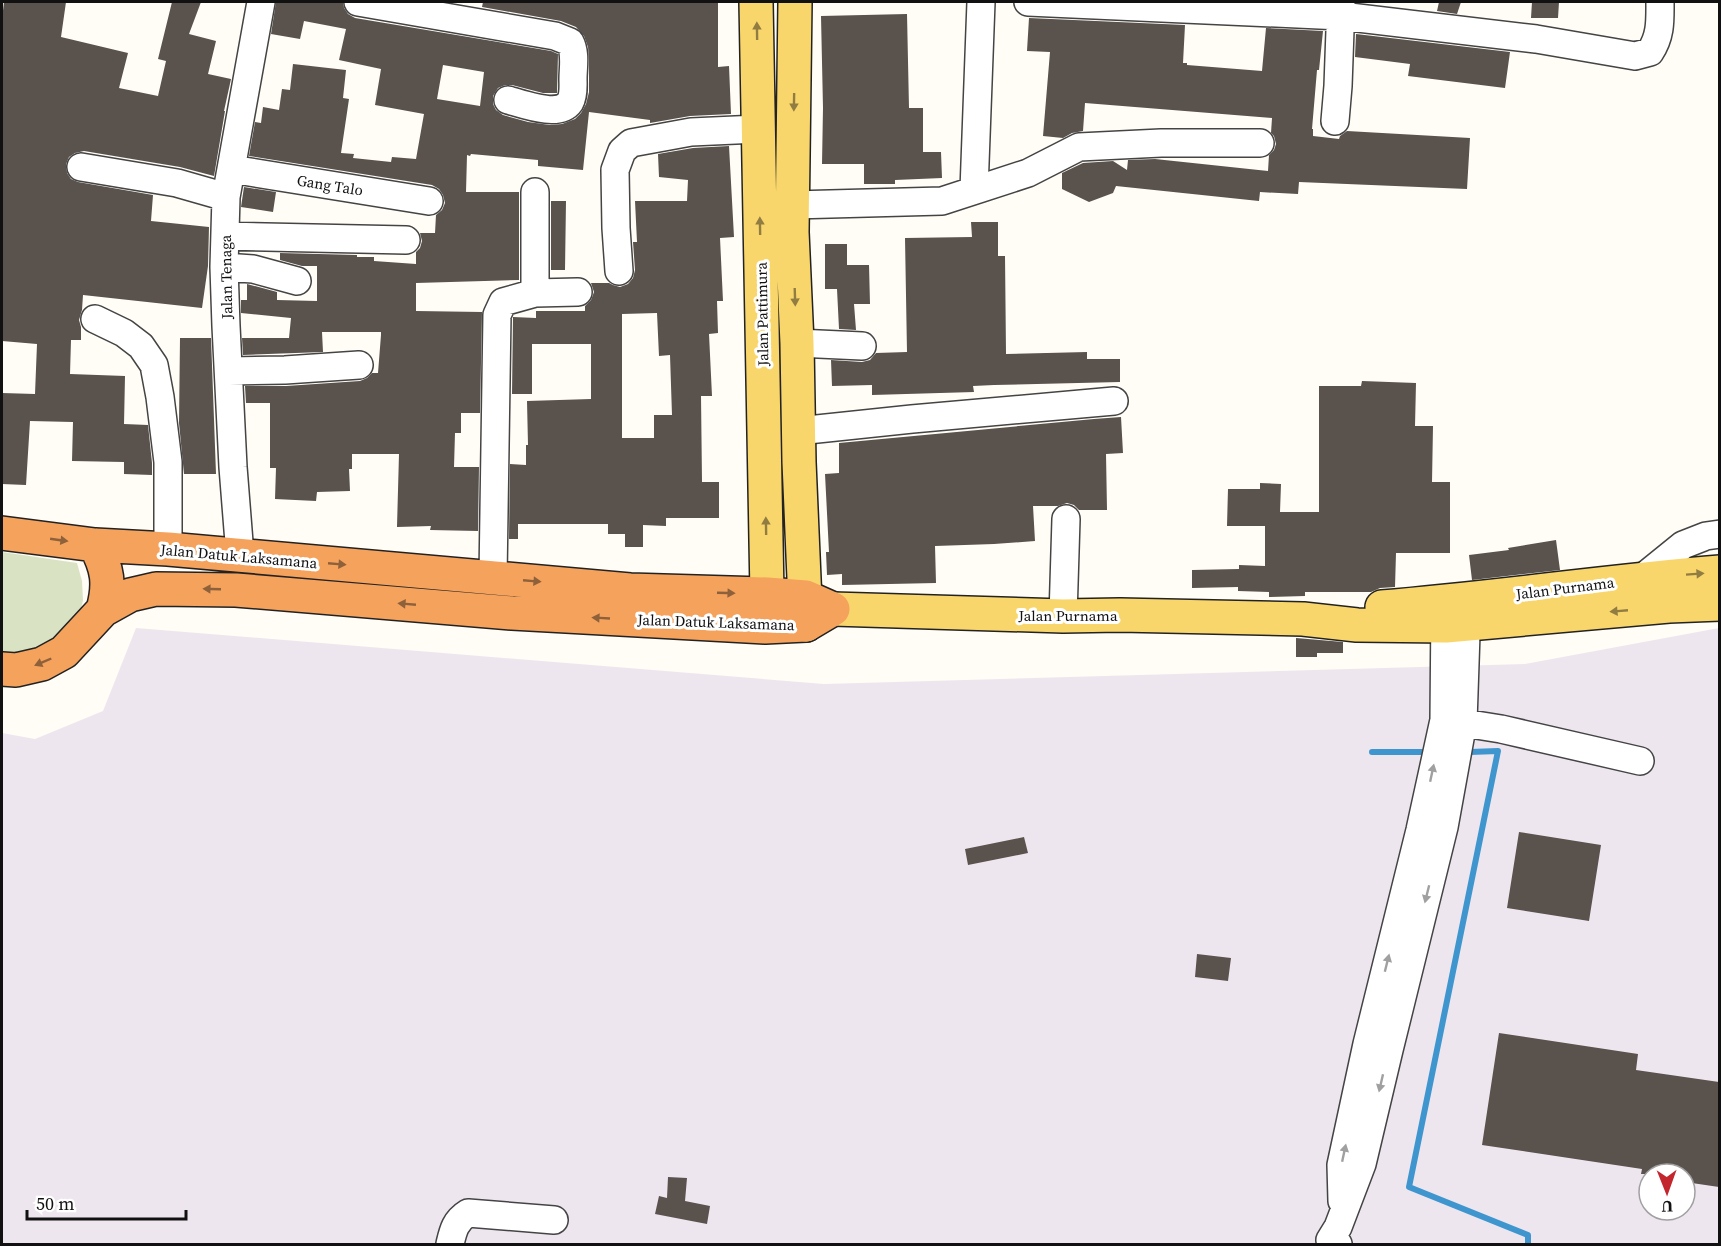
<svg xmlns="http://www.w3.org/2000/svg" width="1721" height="1246" viewBox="0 0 1721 1246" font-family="'Source Serif 4',serif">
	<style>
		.industrial { fill: #eee6ef; fill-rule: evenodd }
		.cemetery { fill: #d9e3c4 }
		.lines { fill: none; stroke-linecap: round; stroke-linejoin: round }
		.stream { stroke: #3f96cf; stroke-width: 6 }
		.building { fill: #5a524d; fill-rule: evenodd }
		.minor-casing { stroke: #444; stroke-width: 30 }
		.major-casing { stroke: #222; stroke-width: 36 }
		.highway-casing { stroke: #222; stroke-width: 36 }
		.minor { stroke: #fff; stroke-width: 27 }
		.major { stroke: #f9d66b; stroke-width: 33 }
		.highway { stroke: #f5a25d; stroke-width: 33 }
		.oneway { fill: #917d42 }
		.oneway2 { fill: #8e613b }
		.oneway3 { fill: #a0a0a0 }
		.labels { text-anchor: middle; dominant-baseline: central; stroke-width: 6; stroke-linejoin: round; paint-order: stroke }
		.street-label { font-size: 15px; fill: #111; stroke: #fff }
	</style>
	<rect width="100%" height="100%" fill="#fffdf5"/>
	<path class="industrial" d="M 136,628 L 824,684 L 1525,664 L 1719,628 L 1719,1244 L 2,1244 L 2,733 L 35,739 L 103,711 ZM 1649,1174 L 1685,1174 L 1685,1210 L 1649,1210 Z"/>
	<path class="cemetery" d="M 2,552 L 77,563 L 82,581 L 83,600 L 79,618 L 70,635 L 2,669 Z"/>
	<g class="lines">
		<path class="stream" d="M 1372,752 L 1425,752
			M 1470,752 L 1498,751 L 1409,1187 L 1528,1235 L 1528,1244"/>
	</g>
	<path class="building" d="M 4,2 L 66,2 L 61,37 L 128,53 L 119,88 L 158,96 L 166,61 L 158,59 L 172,2 L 201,2 L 189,34 L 216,41 L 208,74 L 231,79 L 224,111 L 225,111 L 214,176 L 180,167 L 84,151 L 75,153 L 69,157 L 66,164 L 67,173 L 71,179 L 78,182 L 153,195 L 151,221 L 209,227 L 208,266 L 202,308 L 83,295 L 82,310 L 79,320 L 81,327 L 81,340 L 71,340 L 70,374 L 125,376 L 124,424 L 148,425 L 152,463 L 152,475 L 124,474 L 124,462 L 72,461 L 73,422 L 30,421 L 26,485 L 2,484 L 2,393 L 35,394 L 37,344 L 2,341 L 2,19 Z
		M 276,2 L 343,2 L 344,8 L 348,14 L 355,18 L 551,51 L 558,54 L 557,93 L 543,93 L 512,85 L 505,85 L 498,88 L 493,96 L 493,104 L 496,110 L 503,115 L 528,122 L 550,125 L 562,124 L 575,119 L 581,113 L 586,104 L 589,92 L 589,60 L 588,47 L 584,36 L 576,27 L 561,21 L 482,7 L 483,2 L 718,2 L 718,67 L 729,66 L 731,114 L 690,116 L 650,123 L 650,120 L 589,112 L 583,170 L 538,166 L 538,160 L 471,154 L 470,156 L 467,155 L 466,192 L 519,192 L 519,280 L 416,283 L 416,311 L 482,312 L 480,413 L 461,413 L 461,433 L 455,433 L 454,467 L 479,467 L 478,531 L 430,530 L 431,526 L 397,527 L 399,454 L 352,454 L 352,469 L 349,469 L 350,491 L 317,492 L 316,501 L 275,499 L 276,468 L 270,468 L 270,403 L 246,403 L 245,386 L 286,386 L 360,381 L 367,378 L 372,373 L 378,373 L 381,335 L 381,332 L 322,332 L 323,352 L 243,355 L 242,338 L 289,338 L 291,318 L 241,313 L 241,300 L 247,300 L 247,284 L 277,292 L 277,300 L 317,301 L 317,266 L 302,266 L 280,260 L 280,253 L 357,255 L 357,257 L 374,257 L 374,261 L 416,264 L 416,252 L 420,248 L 422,241 L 420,233 L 435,233 L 436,215 L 442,210 L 445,203 L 443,195 L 439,189 L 432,185 L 249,156 L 255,122 L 261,123 L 263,107 L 279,110 L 282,89 L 290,90 L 293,64 L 346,70 L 343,98 L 349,99 L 341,153 L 354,154 L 353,158 L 391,162 L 392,157 L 416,159 L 424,114 L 375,105 L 381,69 L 339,60 L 346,29 L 304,21 L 300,39 L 271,34 ZM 443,65 L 484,72 L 480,106 L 437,99 Z
		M 1439,2 L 1461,2 L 1457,14 L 1437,11 Z
		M 1532,2 L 1559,2 L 1558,18 L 1531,18 Z
		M 907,14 L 909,108 L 923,108 L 923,152 L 941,152 L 942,178 L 895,180 L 895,184 L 864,184 L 864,164 L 822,164 L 823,108 L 821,16 Z
		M 1029,18 L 1185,25 L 1183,63 L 1187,63 L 1187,65 L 1262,71 L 1266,28 L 1323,31 L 1319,70 L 1317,70 L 1312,129 L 1313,129 L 1313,136 L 1339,139 L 1340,136 L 1347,131 L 1470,138 L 1467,189 L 1299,182 L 1298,194 L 1260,192 L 1259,201 L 1116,186 L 1113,193 L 1089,202 L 1062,189 L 1062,173 L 1083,163 L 1113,161 L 1127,170 L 1128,160 L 1155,159 L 1268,171 L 1269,155 L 1274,150 L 1276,144 L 1274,136 L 1271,133 L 1272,118 L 1085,103 L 1083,131 L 1072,133 L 1063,138 L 1043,136 L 1050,52 L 1027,51 Z
		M 1356,34 L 1510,52 L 1505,88 L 1408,76 L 1410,64 L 1355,57 Z
		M 729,146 L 734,237 L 720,238 L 723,301 L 717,301 L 718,333 L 709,334 L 712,396 L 701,396 L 702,482 L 719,482 L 719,518 L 666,518 L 666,526 L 643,525 L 643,547 L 625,547 L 625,534 L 608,534 L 608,524 L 518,524 L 518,539 L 509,539 L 510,464 L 526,465 L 526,445 L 528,445 L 527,401 L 591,399 L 591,344 L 532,344 L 532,394 L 512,394 L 513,317 L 536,318 L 536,311 L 585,311 L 585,306 L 591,300 L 594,292 L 591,283 L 609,283 L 613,285 L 620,287 L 628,284 L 633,278 L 635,270 L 633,242 L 637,242 L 635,201 L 687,201 L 688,180 L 659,177 L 658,154 L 693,148 ZM 657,313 L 659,356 L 670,355 L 672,415 L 654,415 L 654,438 L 622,438 L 622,314 Z
		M 244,187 L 276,192 L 273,212 L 241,207 Z
		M 551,201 L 566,201 L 565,270 L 551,270 Z
		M 971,222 L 998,222 L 998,256 L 1005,256 L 1006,354 L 1087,352 L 1087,359 L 1120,359 L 1120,382 L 994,385 L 973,386 L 974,392 L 872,395 L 872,385 L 832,386 L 831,360 L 862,362 L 870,360 L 876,353 L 907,352 L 905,238 L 972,237 Z
		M 825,244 L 847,244 L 847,265 L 869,265 L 870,304 L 854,304 L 856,330 L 839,329 L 837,289 L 825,289 Z
		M 180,338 L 211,338 L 216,474 L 184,474 L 179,423 Z
		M 1362,381 L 1416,383 L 1415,426 L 1433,426 L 1432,482 L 1450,482 L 1450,553 L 1396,553 L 1395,587 L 1380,588 L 1371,592 L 1305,592 L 1305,596 L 1269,597 L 1269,592 L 1238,591 L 1238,587 L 1192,588 L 1192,570 L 1239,569 L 1239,565 L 1265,566 L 1265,526 L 1227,526 L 1228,489 L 1260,489 L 1260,483 L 1281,484 L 1280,512 L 1319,512 L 1319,386 L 1361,386 Z
		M 1121,417 L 1123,453 L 1106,454 L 1107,510 L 1079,510 L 1074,505 L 1067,503 L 1058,506 L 1033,506 L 1035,541 L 994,544 L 935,546 L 936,583 L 842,585 L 842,574 L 827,575 L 826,552 L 829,552 L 825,474 L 839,473 L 839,443 L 1094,419 Z
		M 1556,540 L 1560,570 L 1472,580 L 1469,555 L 1509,550 L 1508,548 Z
		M 1296,638 L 1343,642 L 1343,653 L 1317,653 L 1317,657 L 1296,657 Z
		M 1519,832 L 1601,845 L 1589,921 L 1507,908 Z
		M 1024,837 L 1028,853 L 968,865 L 965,849 Z
		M 1197,954 L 1231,958 L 1228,981 L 1195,977 Z
		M 1499,1033 L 1638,1054 L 1636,1070 L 1719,1082 L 1719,1187 L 1685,1182 L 1685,1174 L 1641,1174 L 1642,1169 L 1482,1145 Z
		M 668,1177 L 687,1178 L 685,1201 L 710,1206 L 707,1224 L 655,1214 L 659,1196 L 667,1198 Z"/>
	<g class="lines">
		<defs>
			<path id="minor" d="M 358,2 L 555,36 L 570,42 C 576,53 573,67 573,79 C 573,86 574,95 570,102 C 559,118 523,104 508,100
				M 1028,2 L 1341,16 L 1536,39 L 1635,56 L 1650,52 C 1661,36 1660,20 1660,2
				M 1335,121 L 1338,86 L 1341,2
				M 81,167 L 177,183 L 226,197
				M 231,169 L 429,201
				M 974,190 L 981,2
				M 793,205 L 942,201 L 1028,173 L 1079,147 L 1161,143 L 1260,143
				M 225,236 L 406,240
				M 224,267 L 253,269 L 297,281
				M 619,271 L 616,228 L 615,170 L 622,151 L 631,143 L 691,132 L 758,129
				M 535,293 L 535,192
				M 95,319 L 124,333 L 141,346 L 154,365 L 160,397 L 168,462 L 168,549
				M 797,343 L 862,346
				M 229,371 L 285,370 L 359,365
				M 798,431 L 912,419 L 1114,401
				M 240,555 L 233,467 L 226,326 L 224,267 L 226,197 L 261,2
				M 493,577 L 497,315 L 503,302 L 535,293 L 578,292
				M 1641,579 L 1683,545 L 1706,536 L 1720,534
				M 1063,616 L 1066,519
				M 1445,720 L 1501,729 L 1640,761
				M 1342,1201 L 1341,1165 L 1367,1044 L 1420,830 L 1444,720 L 1445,606
				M 450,1244 C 453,1231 455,1221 468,1213 L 554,1220
				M 1338,1244 L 1330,1240 L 1338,1227 L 1362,1164 L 1389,1050 L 1444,827 L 1463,722 L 1467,604"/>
			<path id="major" d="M 756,2 L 767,594 L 765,622
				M 795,2 L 792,232 L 797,343 L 799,462 L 806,625
				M 1382,607 C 1495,598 1607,581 1720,572
				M 833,609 L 1063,616 L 1120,615 L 1303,619 L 1357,625 L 1446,626 L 1669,606 L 1720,604"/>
			<path id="highway" d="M 2,533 L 95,545 L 168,549 L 630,590 L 767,594 L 806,597 L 833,609
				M 95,545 C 108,569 110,584 103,610
				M 2,669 L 16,670 L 42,664 L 64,652 L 103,610 L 130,595 L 156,589 L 236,590 L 512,613 L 765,627 L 806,625 L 833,609"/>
		</defs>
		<use href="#minor" class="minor-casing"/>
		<use href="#major" class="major-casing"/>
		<use href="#highway" class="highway-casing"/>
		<use href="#minor" class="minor"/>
		<use href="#major" class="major"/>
		<use href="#highway" class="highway"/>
	</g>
	<defs><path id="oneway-solid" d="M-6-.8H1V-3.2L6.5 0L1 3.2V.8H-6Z" transform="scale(1.5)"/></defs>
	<g class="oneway">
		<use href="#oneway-solid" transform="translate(757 31) rotate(-91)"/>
		<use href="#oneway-solid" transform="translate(794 102) rotate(91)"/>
		<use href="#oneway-solid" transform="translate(760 226) rotate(-91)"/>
		<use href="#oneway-solid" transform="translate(795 297) rotate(88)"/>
		<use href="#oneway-solid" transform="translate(766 526) rotate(-91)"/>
		<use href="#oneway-solid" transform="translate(1695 574) rotate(-4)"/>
		<use href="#oneway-solid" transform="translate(1619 611) rotate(175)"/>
	</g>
	<g class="oneway2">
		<use href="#oneway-solid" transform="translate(59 540) rotate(8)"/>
		<use href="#oneway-solid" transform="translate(337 564) rotate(5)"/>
		<use href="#oneway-solid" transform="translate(532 581) rotate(5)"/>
		<use href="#oneway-solid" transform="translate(212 589) rotate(-178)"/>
		<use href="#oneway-solid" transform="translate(726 593) rotate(2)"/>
		<use href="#oneway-solid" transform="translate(407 604) rotate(-175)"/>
		<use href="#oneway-solid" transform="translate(601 618) rotate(-177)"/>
		<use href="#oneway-solid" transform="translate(43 662) rotate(157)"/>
	</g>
	<g class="oneway3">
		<use href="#oneway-solid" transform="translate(1432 773) rotate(-78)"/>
		<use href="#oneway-solid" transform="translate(1427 894) rotate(104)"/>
		<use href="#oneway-solid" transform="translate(1387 963) rotate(-76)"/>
		<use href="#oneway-solid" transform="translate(1381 1083) rotate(103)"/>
		<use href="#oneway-solid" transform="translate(1344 1153) rotate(-78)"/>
	</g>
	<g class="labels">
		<g class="street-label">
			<text transform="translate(330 185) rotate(9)">Gang Talo</text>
			<text transform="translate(226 277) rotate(-91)">Jalan Tenaga</text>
			<text transform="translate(762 314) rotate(-91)">Jalan Pattimura</text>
			<text transform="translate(239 556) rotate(5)">Jalan Datuk Laksamana</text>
			<text transform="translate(1565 588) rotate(-7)">Jalan Purnama</text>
			<text x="1068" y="615">Jalan Purnama</text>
			<text transform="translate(716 622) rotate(2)">Jalan Datuk Laksamana</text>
		</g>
	</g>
	<rect width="1721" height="1246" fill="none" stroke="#111111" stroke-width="6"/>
	<g transform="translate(1667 1192) rotate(179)"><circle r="28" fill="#ffffff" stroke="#a0a0a0" stroke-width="1.5"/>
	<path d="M0-4.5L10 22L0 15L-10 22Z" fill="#c4262e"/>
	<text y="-9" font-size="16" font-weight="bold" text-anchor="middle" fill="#111111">U</text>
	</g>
	<path d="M27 1210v9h159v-9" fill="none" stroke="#111111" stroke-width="3"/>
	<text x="36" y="1210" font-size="18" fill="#111111" stroke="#ffffff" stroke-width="4.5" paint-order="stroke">50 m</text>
</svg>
